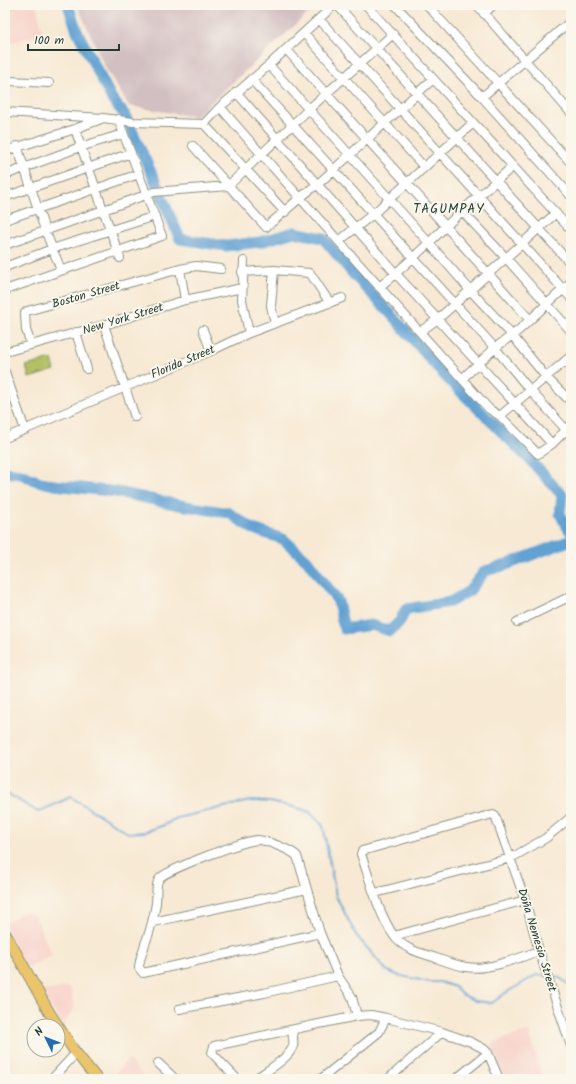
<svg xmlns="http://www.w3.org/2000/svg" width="576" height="1084" viewBox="0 0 576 1084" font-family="Kalam,sans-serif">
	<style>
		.built { fill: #f7d1c9 }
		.industrial { fill: #d2bfc1 }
		.green { fill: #b2c163; stroke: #687f4c }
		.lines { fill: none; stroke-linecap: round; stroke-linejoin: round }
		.stream { stroke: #60a2d4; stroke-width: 2 }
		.river { stroke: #60a2d4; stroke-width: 11 }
		.minor-casing { stroke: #8b9384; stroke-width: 10 }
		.major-casing { stroke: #8b9384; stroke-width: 12 }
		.minor { stroke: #fff; stroke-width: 8 }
		.major { stroke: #edc569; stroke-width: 10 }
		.labels { text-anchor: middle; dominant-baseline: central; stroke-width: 4; stroke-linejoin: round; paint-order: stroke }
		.street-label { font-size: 12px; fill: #1f3d34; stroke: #fbf7ec }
		.neighbourhood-label { font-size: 13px; letter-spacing: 1px; fill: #1f3d34; stroke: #fbf7ec }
	</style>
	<rect width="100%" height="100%" fill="#fbf7ec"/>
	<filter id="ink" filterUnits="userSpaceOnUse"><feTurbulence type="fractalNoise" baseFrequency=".025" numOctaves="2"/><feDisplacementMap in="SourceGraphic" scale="8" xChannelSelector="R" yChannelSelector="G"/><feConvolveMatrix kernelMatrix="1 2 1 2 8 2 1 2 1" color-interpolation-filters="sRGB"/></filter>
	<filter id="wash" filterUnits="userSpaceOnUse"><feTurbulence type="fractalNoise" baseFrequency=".012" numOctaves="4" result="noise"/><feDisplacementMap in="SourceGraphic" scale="16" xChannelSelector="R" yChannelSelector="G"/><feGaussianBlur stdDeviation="0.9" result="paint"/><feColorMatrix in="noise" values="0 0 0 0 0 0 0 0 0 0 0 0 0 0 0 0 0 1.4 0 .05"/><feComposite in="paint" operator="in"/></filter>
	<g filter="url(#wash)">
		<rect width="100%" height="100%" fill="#f7e9d3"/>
		<path class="built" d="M 5,5 L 36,5 L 43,34 L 5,44 Z
			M 27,911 L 35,917 L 52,955 L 27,968 L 5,926 L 5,923 Z
			M 70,987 L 75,1007 L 63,1026 L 41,991 Z
			M 529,1031 L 543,1079 L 504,1079 L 491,1045 L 502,1039 Z
			M 128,1059 L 146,1079 L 111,1079 Z"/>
		<path class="industrial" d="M 77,5 L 317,5 L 195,117 L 129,106 L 106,69 Z"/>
		<path class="green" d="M 52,359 L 55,370 L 29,378 L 26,366 Z"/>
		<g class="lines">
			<path class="stream" d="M 5,792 L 38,812 L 71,797 L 128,833 L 144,832 L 164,825 L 177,818 L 250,801 L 270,802 L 294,807 L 310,812 L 323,826 L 336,896 L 356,935 L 386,970 L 397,975 L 429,982 L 440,982 L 455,987 L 461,994 L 476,1001 L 492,1003 L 504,994 L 536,975 L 545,976
				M 549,976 L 560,978 L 571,986"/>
			<path class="river" d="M 68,5 L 77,31 L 112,99 L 125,115 L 155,181 L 180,239 L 226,246 L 260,242 L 294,232 L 323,238 L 354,275 L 391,314 L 443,374 L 530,460 L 562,495 L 560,514 L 569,530 L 571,530
				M 5,472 L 21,474 L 37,481 L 54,485 L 117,492 L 179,505 L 229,513 L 253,529 L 283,539 L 307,560 L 338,601 L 344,629 L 371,625 L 390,631 L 400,621 L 406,609 L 450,602 L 469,591 L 485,571 L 503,566 L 571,540"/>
		</g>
	</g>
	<g filter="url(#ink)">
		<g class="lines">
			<defs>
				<path id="minor" d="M 337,5 L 571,264
					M 366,5 L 571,230
					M 395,5 L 482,97 L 571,196
					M 427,5 L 571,163
					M 477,5 L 571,113
					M 484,14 L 493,5
					M 319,19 L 571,298
					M 304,33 L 424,167
					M 286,49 L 530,320
					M 269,65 L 429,243 L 470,290 L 512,335 L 546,377 L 571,402
					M 5,78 L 10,81 L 49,83
					M 251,79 L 495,348 L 530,390 L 571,435
					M 236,92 L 396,274 L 552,444
					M 482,97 L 571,21
					M 220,107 C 309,209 399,309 489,409 L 500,416 L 538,454 L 552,444 L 571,425
					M 5,112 L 103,118 L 133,122 L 204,124 L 220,107 L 269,65 L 334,5
					M 204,124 L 285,212
					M 75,129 L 120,258
					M 17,146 L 45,230 L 61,270
					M 193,146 L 266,227 C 284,213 299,197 318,184 L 433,79
					M 5,151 L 75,129 L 101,119
					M 5,175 L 80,147 L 123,134
					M 5,197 L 131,153
					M 462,211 L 506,258 L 571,331
					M 5,220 L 139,174
					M 339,241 L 373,214 L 473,123
					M 5,245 L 154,192 L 228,186 L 309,109 L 393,34
					M 244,261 L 242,300 L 249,333
					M 5,267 L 52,249 L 155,216
					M 180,269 L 185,300
					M 274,270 L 271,306 L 275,323
					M 242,272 L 274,270 L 310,273 L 330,303
					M 379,287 C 409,264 435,236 463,210 C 479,195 497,181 513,166
					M 5,290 L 162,236 L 118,119
					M 104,325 L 135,417
					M 203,330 L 211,351
					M 421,331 L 438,319 L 556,213
					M 76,332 L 87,369
					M 31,344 L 26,330 L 25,313 L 27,311 L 180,269 L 196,266 L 221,269
					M 5,352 L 104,325 L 185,300 L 242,288
					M 565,361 L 571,367
					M 5,372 L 25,430
					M 462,379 L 495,348 L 519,330 L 571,282
					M 500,416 L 571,356
					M 5,438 L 211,351 L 249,333 L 342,298
					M 517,622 L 571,596
					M 375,893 L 511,858 L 546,838 L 571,817
					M 153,922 L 307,889
					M 320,933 L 143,973 L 139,968 C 139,960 143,952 145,944 C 150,931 154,917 156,903 C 157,896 155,885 159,879 C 165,870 246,840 258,840 C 266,840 291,850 297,856 L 320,933 L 338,976 L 352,997 L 357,1016
					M 394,936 L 525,900
					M 539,951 C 518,958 488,971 466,967 C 454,965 442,960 430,956 C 417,952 403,948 394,936 C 378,913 370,880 361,854 L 362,851 L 493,814 L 495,815 L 525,900 L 539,951 L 571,1046
					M 179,1009 L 264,993 L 338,976
					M 158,1063 L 175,1079
					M 52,1079 L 76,1053
					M 237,1079 L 212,1053 L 214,1046 L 357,1016 L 371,1015 L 386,1018 L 442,1032 L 471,1042 L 484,1049 L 488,1053 L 499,1079
					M 255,1079 C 265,1072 290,1058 293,1046 C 294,1041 293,1036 292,1031
					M 321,1079 L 379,1032 L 386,1018
					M 388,1079 L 442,1032
					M 456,1079 L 488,1053"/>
				<path id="major" d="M 5,933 L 49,1012 L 73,1049 L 97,1079"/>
			</defs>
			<use href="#minor" class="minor-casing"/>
			<use href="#major" class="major-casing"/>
			<use href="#minor" class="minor"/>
			<use href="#major" class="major"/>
		</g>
	</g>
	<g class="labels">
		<g class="street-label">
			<text transform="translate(86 295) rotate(-16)">Boston Street</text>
			<text transform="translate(123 319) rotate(-17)">New York Street</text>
			<text transform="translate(183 362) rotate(-23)">Florida Street</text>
			<text transform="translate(537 940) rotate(73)">Doña Nemesia Street</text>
		</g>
		<g class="neighbourhood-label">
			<text x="449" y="209">TAGUMPAY</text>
		</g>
	</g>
	<rect width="576" height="1084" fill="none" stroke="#fbf7ec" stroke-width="20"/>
	<g transform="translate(46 1038) rotate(313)"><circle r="19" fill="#fbf7ec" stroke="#a3ada2"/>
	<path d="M0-3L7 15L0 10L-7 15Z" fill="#1f6fb2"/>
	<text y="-6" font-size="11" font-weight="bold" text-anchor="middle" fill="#1f3d34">N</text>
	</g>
	<path d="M28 44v6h91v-6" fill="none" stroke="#1f3d34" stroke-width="2"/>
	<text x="34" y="44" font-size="12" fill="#1f3d34" stroke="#fbf7ec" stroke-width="3" paint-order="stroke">100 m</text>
</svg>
